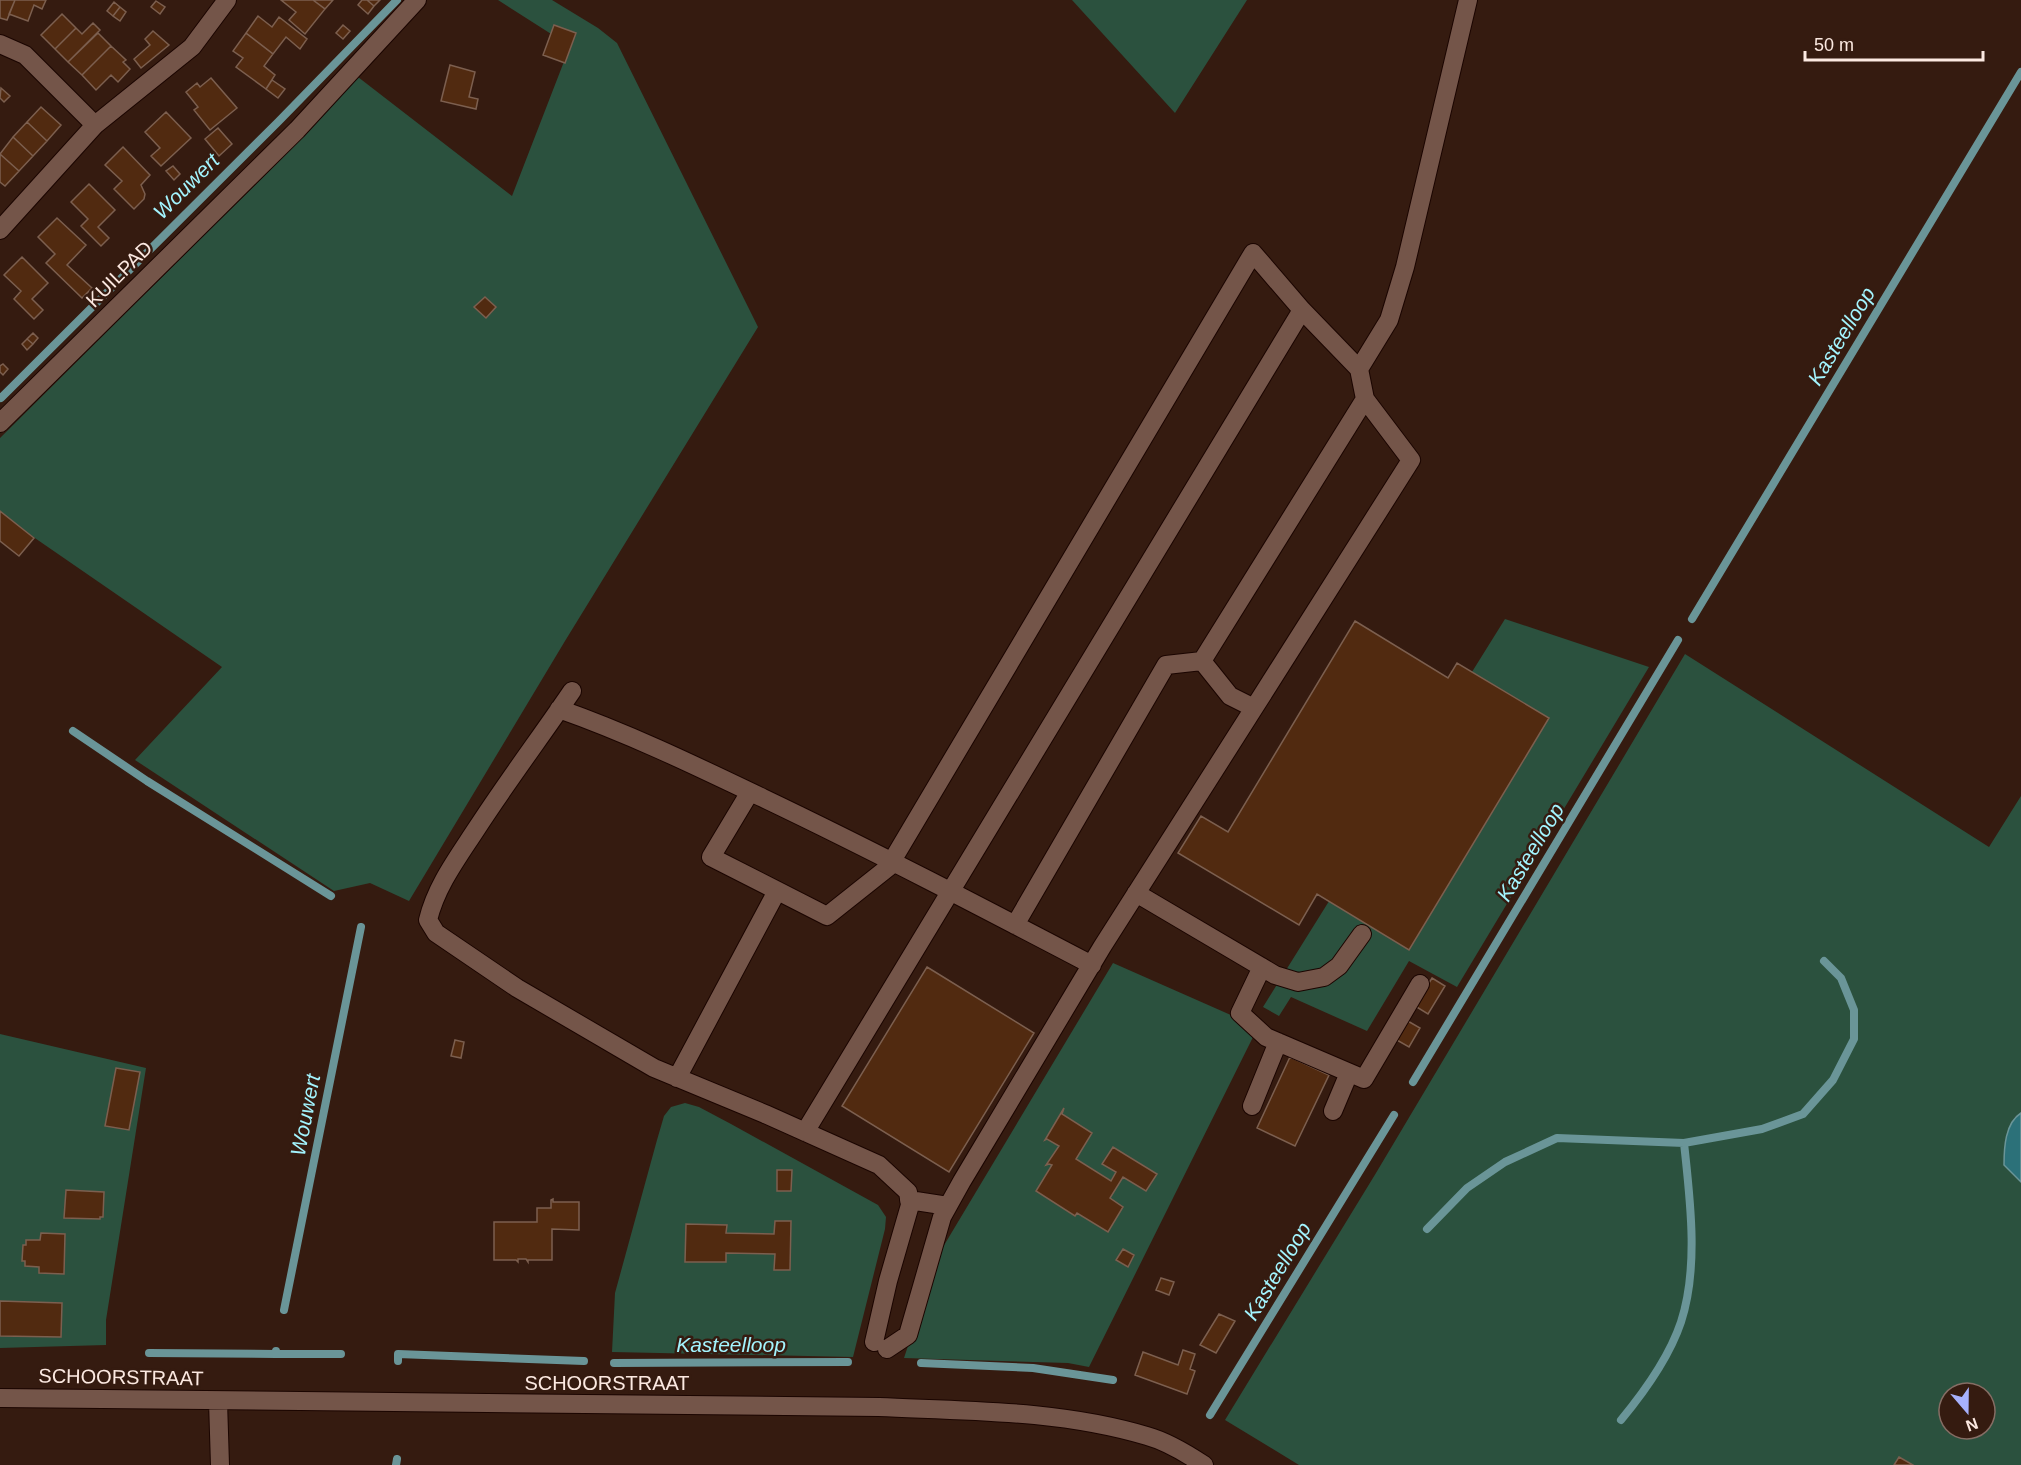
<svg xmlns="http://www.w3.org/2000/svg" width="2021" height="1465" viewBox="0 0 2021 1465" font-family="Helvetica,sans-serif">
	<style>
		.green { fill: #2b513e; fill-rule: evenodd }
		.water { fill: #2c7179; stroke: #6a9598; stroke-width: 1.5 }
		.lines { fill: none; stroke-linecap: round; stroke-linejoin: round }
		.stream { stroke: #6a9598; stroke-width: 8 }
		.building { fill: #512a10; stroke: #7c5f4f; stroke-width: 1.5 }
		.minor-casing { stroke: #1b0500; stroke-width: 20 }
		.minor { stroke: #745549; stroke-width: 18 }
		.labels { text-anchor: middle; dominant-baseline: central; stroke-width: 5; stroke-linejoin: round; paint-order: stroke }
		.street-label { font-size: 20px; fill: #fce9e1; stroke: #351b10 }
		.water-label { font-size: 21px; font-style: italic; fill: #a3f4fe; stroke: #351b10 }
	</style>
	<rect width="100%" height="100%" fill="#351b10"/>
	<path class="green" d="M 498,0 L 552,0 L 598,28 L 617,43 L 758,327 L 565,641 L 409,901 L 370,883 L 334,891 L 135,760 L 222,667 L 0,514 L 0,438 L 282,158 L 358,77 L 512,196 L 570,46 Z
		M 1072,0 L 1247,0 L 1175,113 Z
		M 1505,619 L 1649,667 L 1457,987 L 1409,961 L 1367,1031 L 1291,997 L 1279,1016 L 1263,1007 Z
		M 1685,654 L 1989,847 L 2021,796 L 2021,1113 L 2015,1117 L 2004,1165 L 2021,1182 L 2021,1465 L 1299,1465 L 1225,1420 L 1376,1173 ZM 1949,1393 L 1985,1393 L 1985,1429 L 1949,1429 Z
		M 1113,963 L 1258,1027 L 1089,1367 L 1068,1363 L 904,1358 L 937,1257 Z
		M 0,1034 L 146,1068 L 106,1320 L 106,1345 L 0,1348 Z
		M 685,1103 L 699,1107 L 731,1124 L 878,1205 L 886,1217 L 885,1229 L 853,1357 L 612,1352 L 615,1293 L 657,1140 L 664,1116 L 671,1107 Z"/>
	<path class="water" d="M 2021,1113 L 2021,1182 L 2004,1165 C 2004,1148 2005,1123 2021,1113 Z"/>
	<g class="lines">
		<path class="stream" d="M 1,398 L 278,122 L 397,0
			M 1692,619 L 2021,72
			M 73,731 L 147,781 L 331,896
			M 1413,1082 L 1678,640
			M 1427,1229 L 1467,1188 L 1505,1162 L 1557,1138 L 1684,1143 L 1762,1129 L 1803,1114 L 1833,1080 L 1854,1039 L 1854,1010 L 1841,978 L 1824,961
			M 284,1310 L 361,927
			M 276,1351 L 276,1354 L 341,1354
			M 149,1353 L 276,1354
			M 398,1361 L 398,1354 L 584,1361
			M 614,1363 L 848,1362
			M 921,1363 L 1033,1368 L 1113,1380
			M 1210,1415 L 1394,1115
			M 1621,1420 C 1645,1391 1669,1358 1681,1322 C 1699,1267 1690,1199 1684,1143
			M 396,1465 L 397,1459"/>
	</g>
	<path class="building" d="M 0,0 L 15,0 L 7,20 L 0,18 Z
		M 15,0 L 46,0 L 42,9 L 34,5 L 28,21 L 9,14 Z
		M 281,0 L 313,0 L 325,9 L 305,34 L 289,20 L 296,12 Z
		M 313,0 L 333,0 L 325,9 Z
		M 362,0 L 367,0 L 374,6 L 368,14 L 358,5 Z
		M 367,0 L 380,0 L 374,6 Z
		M 156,1 L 165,7 L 160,14 L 151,7 Z
		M 114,2 L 120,7 L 113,16 L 107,11 Z
		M 120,7 L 126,12 L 120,21 L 113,16 Z
		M 62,14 L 76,28 L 55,49 L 41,35 Z
		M 258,16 L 272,27 L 279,17 L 307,39 L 300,49 L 286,37 L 273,54 L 246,33 Z
		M 93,23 L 100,30 L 68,62 L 55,49 L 76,28 L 82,34 Z
		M 343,25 L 350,31 L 343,39 L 336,33 Z
		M 554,25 L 576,33 L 565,63 L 543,55 Z
		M 153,31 L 169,45 L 141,68 L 134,59 L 150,45 L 145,39 Z
		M 98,33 L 111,46 L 82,75 L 68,62 Z
		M 246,33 L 273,54 L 264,66 L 275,75 L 266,89 L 236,67 L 243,58 L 233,51 Z
		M 111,46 L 126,60 L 123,62 L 130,69 L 118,82 L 111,75 L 96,90 L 82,75 Z
		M 450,65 L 475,72 L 469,97 L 478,99 L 476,109 L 441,101 Z
		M 211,78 L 237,108 L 210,130 L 194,110 L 198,107 L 186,92 L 197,83 L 200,87 Z
		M 272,80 L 285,89 L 278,98 L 266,89 Z
		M 1,88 L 10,96 L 4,102 L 0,98 Z
		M 41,107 L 61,125 L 47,141 L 27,122 Z
		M 166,112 L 191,138 L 161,166 L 151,156 L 160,148 L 145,132 Z
		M 27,122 L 47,141 L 33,156 L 13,137 Z
		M 218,128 L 232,144 L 219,156 L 205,139 Z
		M 13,137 L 33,156 L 19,171 L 0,154 Z
		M 123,147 L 150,175 L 141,185 L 145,194 L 144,199 L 134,209 L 114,189 L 122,181 L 105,165 Z
		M 0,154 L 19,171 L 5,186 L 0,182 Z
		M 173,166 L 180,174 L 174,180 L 166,171 Z
		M 89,184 L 115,210 L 98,227 L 109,238 L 101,246 L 81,226 L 88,219 L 71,202 Z
		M 57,218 L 86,245 L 67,265 L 92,288 L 82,298 L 46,263 L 55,254 L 38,237 Z
		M 22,257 L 48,283 L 32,299 L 43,310 L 34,319 L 14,299 L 21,291 L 4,275 Z
		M 485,297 L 496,307 L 486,318 L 474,307 Z
		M 33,333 L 38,338 L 33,344 L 27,339 Z
		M 27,339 L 33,344 L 27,350 L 22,344 Z
		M 3,364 L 8,369 L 3,375 L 0,372 L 0,366 Z
		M 0,511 L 34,538 L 19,556 L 0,541 Z
		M 1355,621 L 1448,678 L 1457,663 L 1549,718 L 1409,950 L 1317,894 L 1299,925 L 1178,853 L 1201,816 L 1228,832 Z
		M 927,967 L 1034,1033 L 949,1172 L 842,1106 Z
		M 1432,978 L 1445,986 L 1428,1014 L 1415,1006 Z
		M 1406,1020 L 1420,1028 L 1409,1047 L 1395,1039 Z
		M 455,1040 L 464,1042 L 461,1058 L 451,1056 Z
		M 1290,1057 L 1329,1075 L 1295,1146 L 1257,1128 Z
		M 116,1068 L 140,1072 L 129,1130 L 105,1126 Z
		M 1064,1108 L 1062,1114 L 1092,1133 L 1076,1159 L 1111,1181 L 1116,1172 L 1102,1164 L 1113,1147 L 1157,1174 L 1146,1191 L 1123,1177 L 1110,1198 L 1123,1207 L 1108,1232 L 1077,1213 L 1075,1216 L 1036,1191 L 1052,1165 L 1049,1164 L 1046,1165 L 1059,1146 L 1047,1139 L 1045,1140 Z
		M 777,1170 L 792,1170 L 791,1191 L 777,1191 Z
		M 66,1190 L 104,1192 L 103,1217 L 100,1217 L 100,1219 L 64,1218 Z
		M 553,1199 L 553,1202 L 579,1202 L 579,1230 L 552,1229 L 552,1260 L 528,1260 L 528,1262 L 526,1259 L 518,1259 L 518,1262 L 516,1260 L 494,1260 L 494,1222 L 537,1222 L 537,1208 L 551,1208 L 551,1200 Z
		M 775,1221 L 791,1221 L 790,1270 L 774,1270 L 775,1254 L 726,1253 L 726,1262 L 685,1262 L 686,1224 L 727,1225 L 726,1233 L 774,1234 Z
		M 41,1233 L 65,1234 L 64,1274 L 39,1273 L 39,1267 L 25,1266 L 25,1261 L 22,1261 L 23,1245 L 26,1245 L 26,1240 L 40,1240 Z
		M 1123,1249 L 1134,1255 L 1128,1267 L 1116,1260 Z
		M 1161,1278 L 1174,1282 L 1169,1295 L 1156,1290 Z
		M 0,1301 L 62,1303 L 61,1337 L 0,1336 Z
		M 1219,1314 L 1235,1321 L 1216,1353 L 1200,1345 Z
		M 1183,1350 L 1195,1354 L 1190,1369 L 1195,1371 L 1187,1394 L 1135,1375 L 1143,1352 L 1178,1365 Z
		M 1899,1457 L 1913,1465 L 1894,1465 Z"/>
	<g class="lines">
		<defs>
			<path id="minor" d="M 0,44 L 25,55 L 95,125
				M 0,230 L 95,125 L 192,47 L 227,0
				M 1359,369 L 1389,320 L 1405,267 L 1468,0
				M 0,423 L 297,130 L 417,0
				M 572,691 C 540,738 506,783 475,831 C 456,860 436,887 428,920 L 436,933 L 517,988 L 654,1068 L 765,1114 L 879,1165 L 908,1192 L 910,1205 L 888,1281 L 874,1342
				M 559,709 C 630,734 696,766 763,798 C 874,851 983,908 1092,965
				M 750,792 L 711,857 L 827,916 L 895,862
				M 892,861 L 1253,253 L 1302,310 L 1359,369 L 1365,399
				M 1136,893 L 1275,975 L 1298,982 L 1324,977 L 1339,966 L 1362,934
				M 1015,925 L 1166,665 L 1202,661
				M 1262,967 L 1240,1013 L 1266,1037 L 1364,1079 L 1420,984
				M 677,1078 L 777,891
				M 1252,1106 L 1278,1042
				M 1333,1111 L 1349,1073
				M 805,1132 L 1302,310
				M 909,1200 L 948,1206
				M 887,1349 L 908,1335 L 942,1217 L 962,1181 L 1102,947 L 1254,708 L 1411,460 L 1365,399 L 1202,661 L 1230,696 L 1254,708
				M 0,1398 L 879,1407 C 969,1411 1060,1410 1147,1436 C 1165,1441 1189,1455 1204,1465
				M 218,1401 L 220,1465"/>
		</defs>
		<use href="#minor" class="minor-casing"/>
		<use href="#minor" class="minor"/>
	</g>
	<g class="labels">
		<g class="street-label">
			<text transform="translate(119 274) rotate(-45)">KUILPAD</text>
			<text transform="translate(121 1377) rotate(1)">SCHOORSTRAAT</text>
			<text x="607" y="1383">SCHOORSTRAAT</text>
		</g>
		<g class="water-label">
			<text transform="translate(186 186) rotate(-45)">Wouwert</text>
			<text transform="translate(1841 336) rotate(-59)">Kasteelloop</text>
			<text transform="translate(1530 852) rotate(-59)">Kasteelloop</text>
			<text transform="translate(305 1115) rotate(-79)">Wouwert</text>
			<text transform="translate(1277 1271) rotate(-59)">Kasteelloop</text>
			<text x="731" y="1344">Kasteelloop</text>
		</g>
	</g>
	<g transform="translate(1967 1411) rotate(160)"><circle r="28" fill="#351b10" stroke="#856d64" stroke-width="1.5"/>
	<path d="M0-4.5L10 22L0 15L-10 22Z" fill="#a7b1fc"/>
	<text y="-9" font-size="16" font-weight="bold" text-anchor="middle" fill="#fce9e1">N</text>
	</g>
	<path d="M1805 51v9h178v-9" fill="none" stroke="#fce9e1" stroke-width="3"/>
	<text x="1814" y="51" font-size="18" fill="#fce9e1" stroke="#351b10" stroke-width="4.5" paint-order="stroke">50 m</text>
</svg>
